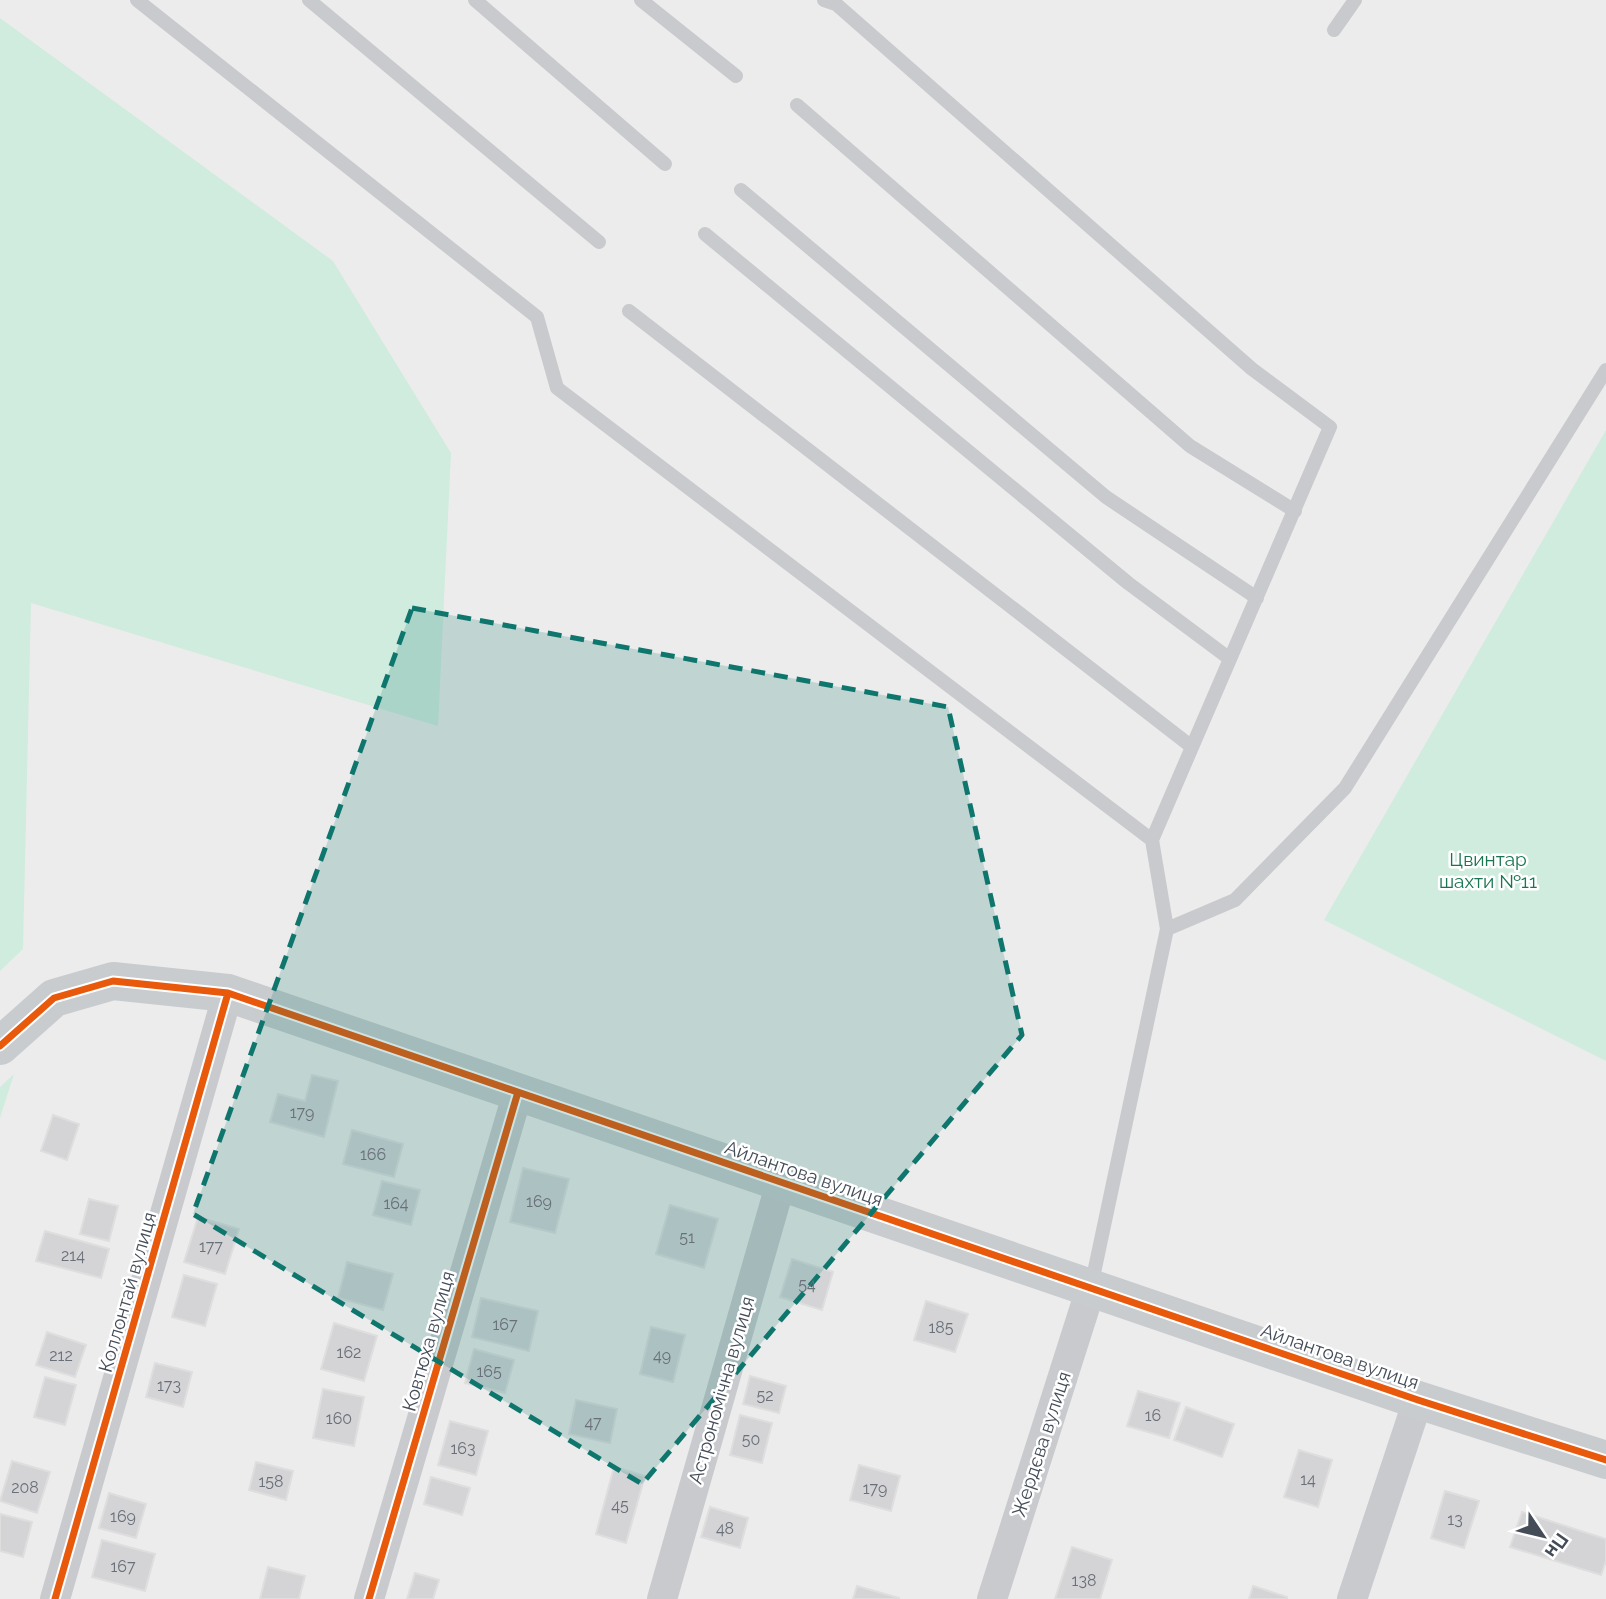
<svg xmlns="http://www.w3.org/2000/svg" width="1606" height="1599" viewBox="0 0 1606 1599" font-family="Raleway,sans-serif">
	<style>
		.green { fill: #d0ecde }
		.building { fill: #d4d4d6; stroke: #dededf; stroke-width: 2 }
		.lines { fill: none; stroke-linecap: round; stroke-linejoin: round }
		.lane { stroke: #c8cacd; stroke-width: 14 }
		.street { stroke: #c8cacd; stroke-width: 30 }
		.secondary { stroke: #c9cccf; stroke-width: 38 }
		.cycleway-casing { stroke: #fff; stroke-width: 11 }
		.cycleway { stroke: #e8590c; stroke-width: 7 }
		.marked { fill: #0f766e; fill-opacity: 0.2; stroke: #0f766e; stroke-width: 5; stroke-dasharray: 14 9; stroke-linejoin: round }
		.labels { text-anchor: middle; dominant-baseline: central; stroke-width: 5; stroke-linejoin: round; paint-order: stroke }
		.number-label { font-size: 16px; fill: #6a7079 }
		.park-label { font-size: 19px; fill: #197551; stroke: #fff }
		.street-label { font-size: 19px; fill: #444c58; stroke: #fff }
	</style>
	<rect width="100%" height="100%" fill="#edecec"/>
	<path class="green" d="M 0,18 L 333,261 L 451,453 L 438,726 L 31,603 L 23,949 L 0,971 Z
		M 1606,430 L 1606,1061 L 1324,920 Z
		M 14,1074 L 0,1118 L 0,1087 Z"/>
	<path class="building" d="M 312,1075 L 338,1081 L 324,1137 L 270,1122 L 278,1094 L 305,1101 Z
		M 53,1115 L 79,1124 L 67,1160 L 41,1151 Z
		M 352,1130 L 403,1144 L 394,1177 L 343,1164 Z
		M 523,1168 L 569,1179 L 555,1233 L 510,1222 Z
		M 382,1181 L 420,1190 L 411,1225 L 373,1215 Z
		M 89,1199 L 118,1206 L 109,1241 L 80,1234 Z
		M 670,1205 L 718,1219 L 704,1268 L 656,1254 Z
		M 198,1217 L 239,1229 L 225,1274 L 184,1262 Z
		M 45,1231 L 109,1249 L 101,1278 L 36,1261 Z
		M 792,1259 L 833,1272 L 822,1310 L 780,1297 Z
		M 347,1262 L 393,1274 L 383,1310 L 338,1298 Z
		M 184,1275 L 217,1284 L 205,1326 L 172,1317 Z
		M 481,1298 L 538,1311 L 529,1351 L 472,1337 Z
		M 926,1301 L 968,1314 L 955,1352 L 914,1340 Z
		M 334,1323 L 377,1336 L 364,1381 L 321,1369 Z
		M 651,1327 L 685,1335 L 673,1382 L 640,1374 Z
		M 47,1332 L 86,1345 L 75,1377 L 36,1365 Z
		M 474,1349 L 514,1360 L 505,1393 L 465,1383 Z
		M 155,1363 L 192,1372 L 183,1407 L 146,1397 Z
		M 750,1376 L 786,1386 L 779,1413 L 743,1404 Z
		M 45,1377 L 76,1385 L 65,1425 L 34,1417 Z
		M 323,1389 L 364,1397 L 354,1446 L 313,1438 Z
		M 1138,1391 L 1180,1403 L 1169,1438 L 1127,1426 Z
		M 576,1400 L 617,1409 L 610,1443 L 569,1434 Z
		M 1186,1407 L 1234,1424 L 1222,1457 L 1174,1440 Z
		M 740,1415 L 772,1423 L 762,1463 L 730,1455 Z
		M 450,1421 L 488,1431 L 476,1475 L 438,1465 Z
		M 1299,1450 L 1332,1460 L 1318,1507 L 1284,1497 Z
		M 12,1461 L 50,1472 L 37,1513 L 0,1501 Z
		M 256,1462 L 293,1471 L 286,1500 L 249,1490 Z
		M 859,1465 L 900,1476 L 891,1511 L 850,1500 Z
		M 614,1467 L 645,1476 L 626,1543 L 596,1534 Z
		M 431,1477 L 470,1488 L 462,1515 L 424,1504 Z
		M 1445,1491 L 1479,1501 L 1464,1548 L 1431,1538 Z
		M 109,1493 L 146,1504 L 136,1538 L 99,1528 Z
		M 710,1507 L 748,1518 L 740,1548 L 701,1537 Z
		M 1522,1512 L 1606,1539 L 1606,1561 L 1601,1575 L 1510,1547 Z
		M 0,1514 L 32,1522 L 23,1557 L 0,1551 Z
		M 102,1540 L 155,1554 L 145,1591 L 92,1577 Z
		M 1072,1547 L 1112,1560 L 1100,1599 L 1055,1599 Z
		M 268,1567 L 305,1576 L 299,1599 L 260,1599 Z
		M 415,1573 L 439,1580 L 433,1599 L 407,1599 Z
		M 857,1586 L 899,1598 L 899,1599 L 853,1599 Z
		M 1253,1586 L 1287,1597 L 1287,1599 L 1249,1599 Z"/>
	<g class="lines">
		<path class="lane" d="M 137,0 L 537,317 L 557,388 L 1152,840
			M 309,0 L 599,242
			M 475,0 L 665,164
			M 641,0 L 736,76
			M 824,0 L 836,4 L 1252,369 L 1330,427 L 1152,840 L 1167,929
			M 1334,30 L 1355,0
			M 797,105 L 1190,446 L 1295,511
			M 741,190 L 1106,497 L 1257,598
			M 705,234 L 1128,583 L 1230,659
			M 629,311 L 1192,747
			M 1091,1287 L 1167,929 L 1235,900 L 1345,788 L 1606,370"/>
		<path class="street" d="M 55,1599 L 228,993
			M 369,1599 L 518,1092
			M 662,1599 L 781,1182
			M 992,1599 L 1091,1288
			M 1352,1599 L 1418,1400"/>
		<path class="secondary" d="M 0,1046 L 54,998 L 113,981 L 228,993 L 1418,1400 L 1606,1460"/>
		<defs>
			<path id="cycleway" d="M 0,1046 L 54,998 L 113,981 L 228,993 L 1418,1400 L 1606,1460
				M 55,1599 L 228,993
				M 369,1599 L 518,1092"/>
		</defs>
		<use href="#cycleway" class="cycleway-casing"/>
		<use href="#cycleway" class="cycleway"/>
	</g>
	<path class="marked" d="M 412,608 L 948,707 L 1022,1035 L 642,1484 L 193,1214 Z"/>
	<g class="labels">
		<g class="number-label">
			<text x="302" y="1112">179</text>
			<text x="373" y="1154">166</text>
			<text x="539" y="1201">169</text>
			<text x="396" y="1203">164</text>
			<text x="687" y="1237">51</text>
			<text x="211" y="1246">177</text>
			<text x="73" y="1255">214</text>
			<text x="807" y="1284">54</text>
			<text x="505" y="1324">167</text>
			<text x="941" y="1327">185</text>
			<text x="349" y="1352">162</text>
			<text x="61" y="1355">212</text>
			<text x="662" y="1355">49</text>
			<text x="489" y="1371">165</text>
			<text x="169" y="1385">173</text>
			<text x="765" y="1395">52</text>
			<text x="1153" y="1415">16</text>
			<text x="339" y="1418">160</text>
			<text x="593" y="1422">47</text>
			<text x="751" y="1439">50</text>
			<text x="463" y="1448">163</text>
			<text x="1308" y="1479">14</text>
			<text x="271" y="1481">158</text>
			<text x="25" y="1487">208</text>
			<text x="875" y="1488">179</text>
			<text x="620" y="1505">45</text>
			<text x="123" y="1516">169</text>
			<text x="1455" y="1519">13</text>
			<text x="725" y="1528">48</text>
			<text x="123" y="1566">167</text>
			<text x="1084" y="1580">138</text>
		</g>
		<g class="park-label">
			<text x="1488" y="859">Цвинтар<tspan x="1488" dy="22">шахти №11</tspan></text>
		</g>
		<g class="street-label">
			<text transform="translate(804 1173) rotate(19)">Айлантова вулиця</text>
			<text transform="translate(127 1292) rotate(-74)">Коллонтай вулиця</text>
			<text transform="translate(428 1341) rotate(-74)">Ковтюха вулиця</text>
			<text transform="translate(1340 1356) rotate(19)">Айлантова вулиця</text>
			<text transform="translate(721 1390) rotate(-74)">Астрономічна вулиця</text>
			<text transform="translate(1041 1444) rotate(-72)">Жердєва вулиця</text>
		</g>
	</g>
	<g transform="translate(1543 1536) rotate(125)" stroke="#ffffff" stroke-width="5" paint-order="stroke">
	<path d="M0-5L12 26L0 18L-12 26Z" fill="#444c58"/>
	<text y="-10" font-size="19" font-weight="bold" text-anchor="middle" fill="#444c58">Пн</text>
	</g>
</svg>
